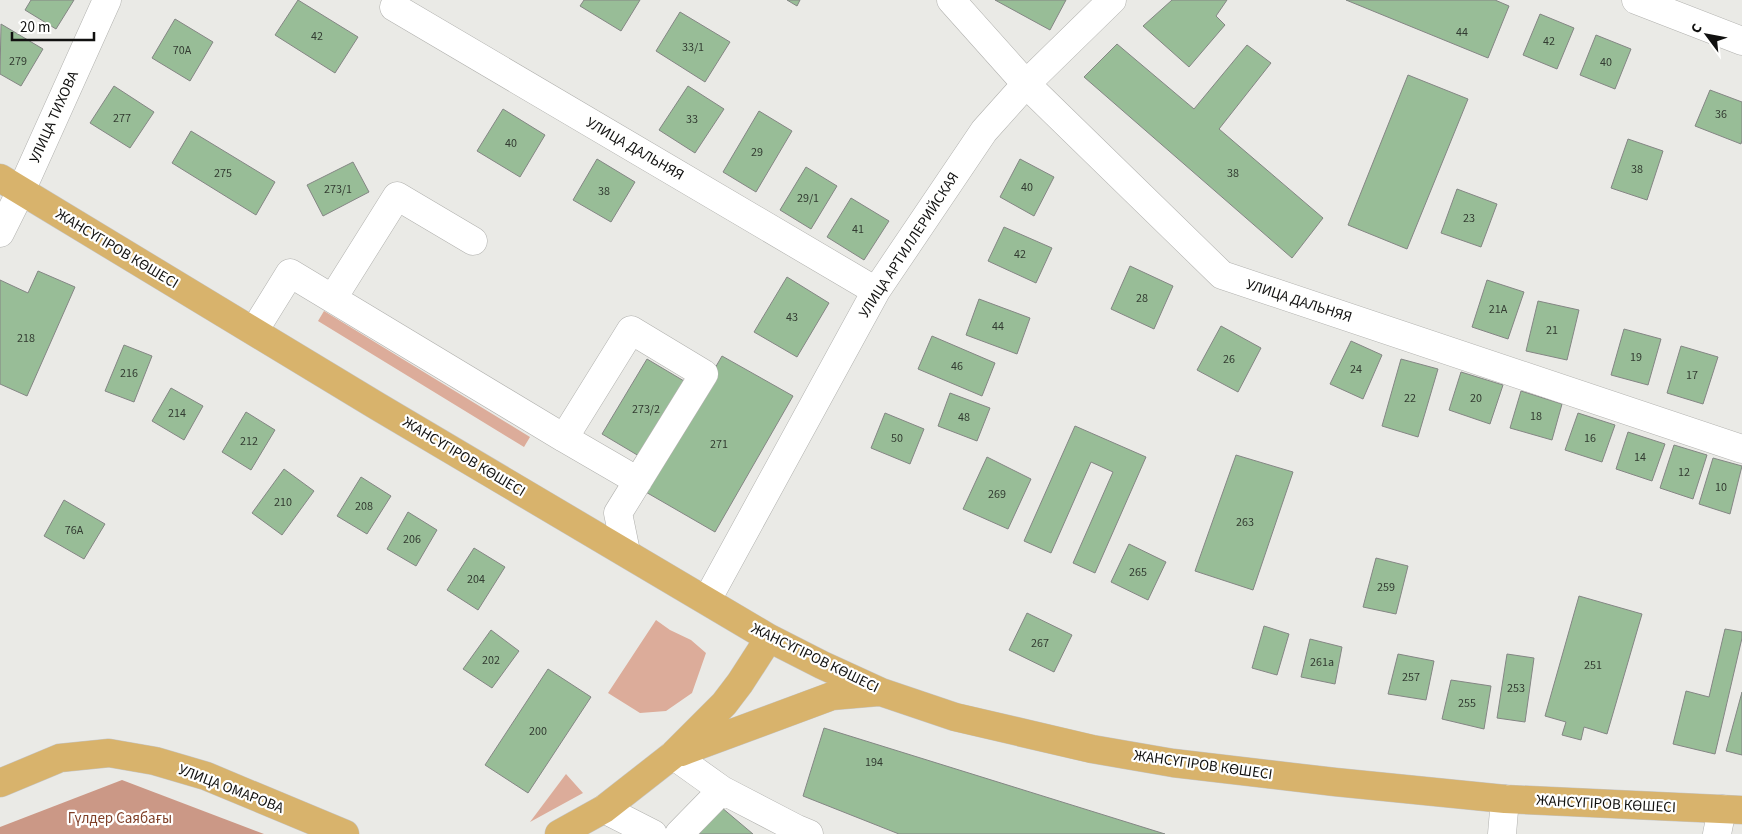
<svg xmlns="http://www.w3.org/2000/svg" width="1742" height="834" viewBox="0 0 1742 834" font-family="'Source Sans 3',sans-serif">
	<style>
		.green { fill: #dcac9a }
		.forest { fill: #cb9886 }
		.building { fill: #98bd97; stroke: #848684 }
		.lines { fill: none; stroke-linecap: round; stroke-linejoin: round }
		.minor-casing { stroke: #b1b1ae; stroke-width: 29 }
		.major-casing { stroke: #c6c6c6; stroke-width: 29 }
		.minor { stroke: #fff; stroke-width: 28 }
		.major { stroke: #d8b36c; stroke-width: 28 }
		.labels { text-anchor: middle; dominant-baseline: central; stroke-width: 4.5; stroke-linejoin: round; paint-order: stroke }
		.number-label { font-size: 12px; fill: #333c32 }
		.street-label { font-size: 15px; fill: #111110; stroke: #fffffe }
		.park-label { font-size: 15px; fill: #7f3f27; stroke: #fffffe }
	</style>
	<rect width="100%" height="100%" fill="#eaeae6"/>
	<path class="green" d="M 324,311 L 530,437 L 524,447 L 318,321 Z
		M 656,620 L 670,630 L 691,640 L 706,653 L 692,693 L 666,711 L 640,713 L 608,693 Z
		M 566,774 L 583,793 L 530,822 Z"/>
	<path class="forest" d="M 122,780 L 264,834 L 0,834 L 0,827 Z"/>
	<path class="building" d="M 31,0 L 74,0 L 56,29 L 25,10 Z
		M 298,0 L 358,37 L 335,73 L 275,35 Z
		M 584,0 L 640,0 L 621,31 L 580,6 Z
		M 787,0 L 800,0 L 797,6 Z
		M 995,0 L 1066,0 L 1050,30 Z
		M 1172,0 L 1227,0 L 1216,16 L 1225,25 L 1189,67 L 1143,26 Z
		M 1346,0 L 1495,0 L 1509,6 L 1488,58 Z
		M 680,12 L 730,42 L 705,82 L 656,51 Z
		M 1540,14 L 1574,28 L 1557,69 L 1523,55 Z
		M 175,19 L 213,42 L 190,81 L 152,58 Z
		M 1,24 L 43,49 L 21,86 L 0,74 Z
		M 1596,35 L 1631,49 L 1615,89 L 1580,75 Z
		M 1117,44 L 1194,109 L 1247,45 L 1271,63 L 1219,129 L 1323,218 L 1292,258 L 1084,77 Z
		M 1408,75 L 1468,99 L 1407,249 L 1348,225 Z
		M 114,86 L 154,112 L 130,148 L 90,123 Z
		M 688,86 L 724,109 L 695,153 L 659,130 Z
		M 1710,90 L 1742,102 L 1742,140 L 1741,144 L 1695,126 Z
		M 503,109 L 545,135 L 520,177 L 477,151 Z
		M 759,111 L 792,131 L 756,192 L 723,172 Z
		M 191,131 L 275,182 L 256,215 L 172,163 Z
		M 1628,139 L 1663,151 L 1647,200 L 1611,188 Z
		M 597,159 L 635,182 L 611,222 L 573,200 Z
		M 1020,159 L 1054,177 L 1034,216 L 1000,197 Z
		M 353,162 L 369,192 L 323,216 L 307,185 Z
		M 806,167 L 837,186 L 811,229 L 780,210 Z
		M 1457,189 L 1497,204 L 1481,247 L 1441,233 Z
		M 851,198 L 889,221 L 864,260 L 827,237 Z
		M 1004,227 L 1052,248 L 1036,283 L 988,261 Z
		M 1130,266 L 1173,286 L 1154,329 L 1111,309 Z
		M 38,271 L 75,287 L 27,396 L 0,384 L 0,280 L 28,293 Z
		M 787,277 L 829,303 L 797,357 L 754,332 Z
		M 1487,280 L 1524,292 L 1508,339 L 1472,327 Z
		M 979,299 L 1030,318 L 1017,354 L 966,335 Z
		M 1538,301 L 1579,310 L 1567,360 L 1526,351 Z
		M 1221,326 L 1261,348 L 1238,392 L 1197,370 Z
		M 1624,329 L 1661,339 L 1648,385 L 1611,375 Z
		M 932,336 L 995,363 L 982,396 L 918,369 Z
		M 1351,341 L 1382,355 L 1363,399 L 1330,384 Z
		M 124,345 L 152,356 L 134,402 L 105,391 Z
		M 1681,346 L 1718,357 L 1703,404 L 1667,393 Z
		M 722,356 L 793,396 L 715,532 L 644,491 Z
		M 647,359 L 689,384 L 644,459 L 602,434 Z
		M 1401,359 L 1438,369 L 1418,437 L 1382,426 Z
		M 1461,372 L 1503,385 L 1490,424 L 1449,410 Z
		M 171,388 L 203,406 L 184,440 L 152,421 Z
		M 1521,391 L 1562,404 L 1552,440 L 1510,428 Z
		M 950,393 L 990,408 L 977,441 L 938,426 Z
		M 246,412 L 275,430 L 251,470 L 222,452 Z
		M 885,413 L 924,429 L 910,464 L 871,448 Z
		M 1578,413 L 1615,425 L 1602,462 L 1565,450 Z
		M 1075,426 L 1146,457 L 1095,573 L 1073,563 L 1113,472 L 1091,462 L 1051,553 L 1024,541 Z
		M 1628,432 L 1665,444 L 1652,481 L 1616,469 Z
		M 1674,445 L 1707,455 L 1693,499 L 1660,488 Z
		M 1236,455 L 1293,472 L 1253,590 L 1195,571 Z
		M 987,457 L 1031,479 L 1008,529 L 963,509 Z
		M 1713,458 L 1742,466 L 1730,514 L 1699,504 Z
		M 284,469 L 314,491 L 282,535 L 252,513 Z
		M 361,477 L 391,496 L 367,534 L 337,516 Z
		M 64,500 L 105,524 L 84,559 L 44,536 Z
		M 408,512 L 437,530 L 416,566 L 387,549 Z
		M 1129,544 L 1166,562 L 1148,600 L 1111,582 Z
		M 474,548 L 505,567 L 478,610 L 447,590 Z
		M 1376,558 L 1408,566 L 1396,614 L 1363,607 Z
		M 1579,596 L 1642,614 L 1607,734 L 1584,727 L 1581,740 L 1562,735 L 1566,722 L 1545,716 Z
		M 1027,613 L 1072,635 L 1054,672 L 1009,650 Z
		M 1264,626 L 1289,634 L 1277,675 L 1252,668 Z
		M 1725,629 L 1742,632 L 1742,638 L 1715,754 L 1673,744 L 1686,691 L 1709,697 Z
		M 491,630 L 519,651 L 492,688 L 463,669 Z
		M 1310,639 L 1342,647 L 1335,684 L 1301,677 Z
		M 1398,654 L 1434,661 L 1426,700 L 1388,694 Z
		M 1507,654 L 1534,658 L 1525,722 L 1497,718 Z
		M 548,669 L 591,697 L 528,793 L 485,765 Z
		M 1451,680 L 1491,686 L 1484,729 L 1442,719 Z
		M 1742,692 L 1742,755 L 1726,751 Z
		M 824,728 L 1165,834 L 899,834 L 803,796 Z
		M 721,807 L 753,834 L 699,834 Z"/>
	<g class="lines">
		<defs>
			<path id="minor" d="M 951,0 L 1026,84 L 1222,275 L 1742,449
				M 1636,0 L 1742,41
				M 394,7 L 876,291
				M 0,233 L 21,191 L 107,0
				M 333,298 L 397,196 L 473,241
				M 254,331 L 290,273 L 564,438
				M 626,552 L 618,513 L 704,374 L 631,330 L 564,438 L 638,481
				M 707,600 L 876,291 L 984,131 L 1026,84 L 1112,0
				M 673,755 L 722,790 L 797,829 L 809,834
				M 604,809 L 653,834
				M 679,834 L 722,790
				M 1502,834 L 1505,799
				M 1717,834 L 1722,809"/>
			<path id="major" d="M 0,178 L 377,406 L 769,638 L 822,665 L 881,692 L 955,717 L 1092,749 L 1173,763 L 1335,782 L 1505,799 L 1742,810
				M 681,752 L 832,696 L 878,692
				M 0,783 L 60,758 L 109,753 L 155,761 L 206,776 L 345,834
				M 559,834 L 604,809 L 673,755 L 724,704 L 740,683 L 769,638"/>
		</defs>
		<use href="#minor" class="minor-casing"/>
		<use href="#major" class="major-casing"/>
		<use href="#minor" class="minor"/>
		<use href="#major" class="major"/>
	</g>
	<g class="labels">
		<g class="number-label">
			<text x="1462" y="32">44</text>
			<text x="317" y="36">42</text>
			<text x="1549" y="41">42</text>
			<text x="693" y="47">33/1</text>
			<text x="182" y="50">70А</text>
			<text x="18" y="61">279</text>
			<text x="1606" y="62">40</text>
			<text x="1721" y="114">36</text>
			<text x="122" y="118">277</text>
			<text x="692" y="119">33</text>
			<text x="511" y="143">40</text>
			<text x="757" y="152">29</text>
			<text x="1637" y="169">38</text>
			<text x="223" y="173">275</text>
			<text x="1233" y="173">38</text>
			<text x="1027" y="187">40</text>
			<text x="338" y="189">273/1</text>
			<text x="604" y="191">38</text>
			<text x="808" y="198">29/1</text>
			<text x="1469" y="218">23</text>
			<text x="858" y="229">41</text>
			<text x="1020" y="254">42</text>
			<text x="1142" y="298">28</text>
			<text x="1498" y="309">21А</text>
			<text x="792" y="317">43</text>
			<text x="998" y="326">44</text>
			<text x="1552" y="330">21</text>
			<text x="26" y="338">218</text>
			<text x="1636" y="357">19</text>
			<text x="1229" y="359">26</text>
			<text x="957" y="366">46</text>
			<text x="1356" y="369">24</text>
			<text x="129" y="373">216</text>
			<text x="1692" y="375">17</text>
			<text x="1410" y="398">22</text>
			<text x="1476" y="398">20</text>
			<text x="646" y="409">273/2</text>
			<text x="177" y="413">214</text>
			<text x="1536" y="416">18</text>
			<text x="964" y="417">48</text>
			<text x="897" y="438">50</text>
			<text x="1590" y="438">16</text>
			<text x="249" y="441">212</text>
			<text x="719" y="444">271</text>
			<text x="1640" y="457">14</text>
			<text x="1684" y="472">12</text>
			<text x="1721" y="487">10</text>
			<text x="997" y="494">269</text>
			<text x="283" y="502">210</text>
			<text x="364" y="506">208</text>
			<text x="1245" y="522">263</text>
			<text x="74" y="530">76А</text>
			<text x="412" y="539">206</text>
			<text x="1138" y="572">265</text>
			<text x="476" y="579">204</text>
			<text x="1386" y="587">259</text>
			<text x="1040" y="643">267</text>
			<text x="491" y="660">202</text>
			<text x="1322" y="662">261а</text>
			<text x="1593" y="665">251</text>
			<text x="1411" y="677">257</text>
			<text x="1516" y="688">253</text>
			<text x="1467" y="703">255</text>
			<text x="538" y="731">200</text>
			<text x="874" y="762">194</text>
		</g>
		<g class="street-label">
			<text transform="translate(54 117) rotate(-66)">УЛИЦА ТИХОВА</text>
			<text transform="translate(635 149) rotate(30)">УЛИЦА ДАЛЬНЯЯ</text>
			<text transform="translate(909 245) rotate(-57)">УЛИЦА АРТИЛЛЕРИЙСКАЯ</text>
			<text transform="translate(117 249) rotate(31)">ЖАНСҮГІРОВ КӨШЕСІ</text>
			<text transform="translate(1299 301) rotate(18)">УЛИЦА ДАЛЬНЯЯ</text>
			<text transform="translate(464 457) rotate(31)">ЖАНСҮГІРОВ КӨШЕСІ</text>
			<text transform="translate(815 658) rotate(26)">ЖАНСҮГІРОВ КӨШЕСІ</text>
			<text transform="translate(1203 765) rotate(8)">ЖАНСҮГІРОВ КӨШЕСІ</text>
			<text transform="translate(231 789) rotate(21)">УЛИЦА ОМАРОВА</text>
			<text transform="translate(1606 804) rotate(3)">ЖАНСҮГІРОВ КӨШЕСІ</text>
		</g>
		<g class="park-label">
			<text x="120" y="818">Гүлдер Саябағы</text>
		</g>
	</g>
	<g transform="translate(1707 35) rotate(302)" stroke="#fffffe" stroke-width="4" paint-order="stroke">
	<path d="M0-4L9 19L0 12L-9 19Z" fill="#111110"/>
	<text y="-8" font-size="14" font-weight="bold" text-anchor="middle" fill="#111110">С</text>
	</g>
	<path d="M12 32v8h82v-8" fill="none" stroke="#111110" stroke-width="2.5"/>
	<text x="20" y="32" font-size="15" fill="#111110" stroke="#fffffe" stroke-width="4" paint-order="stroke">20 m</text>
</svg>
